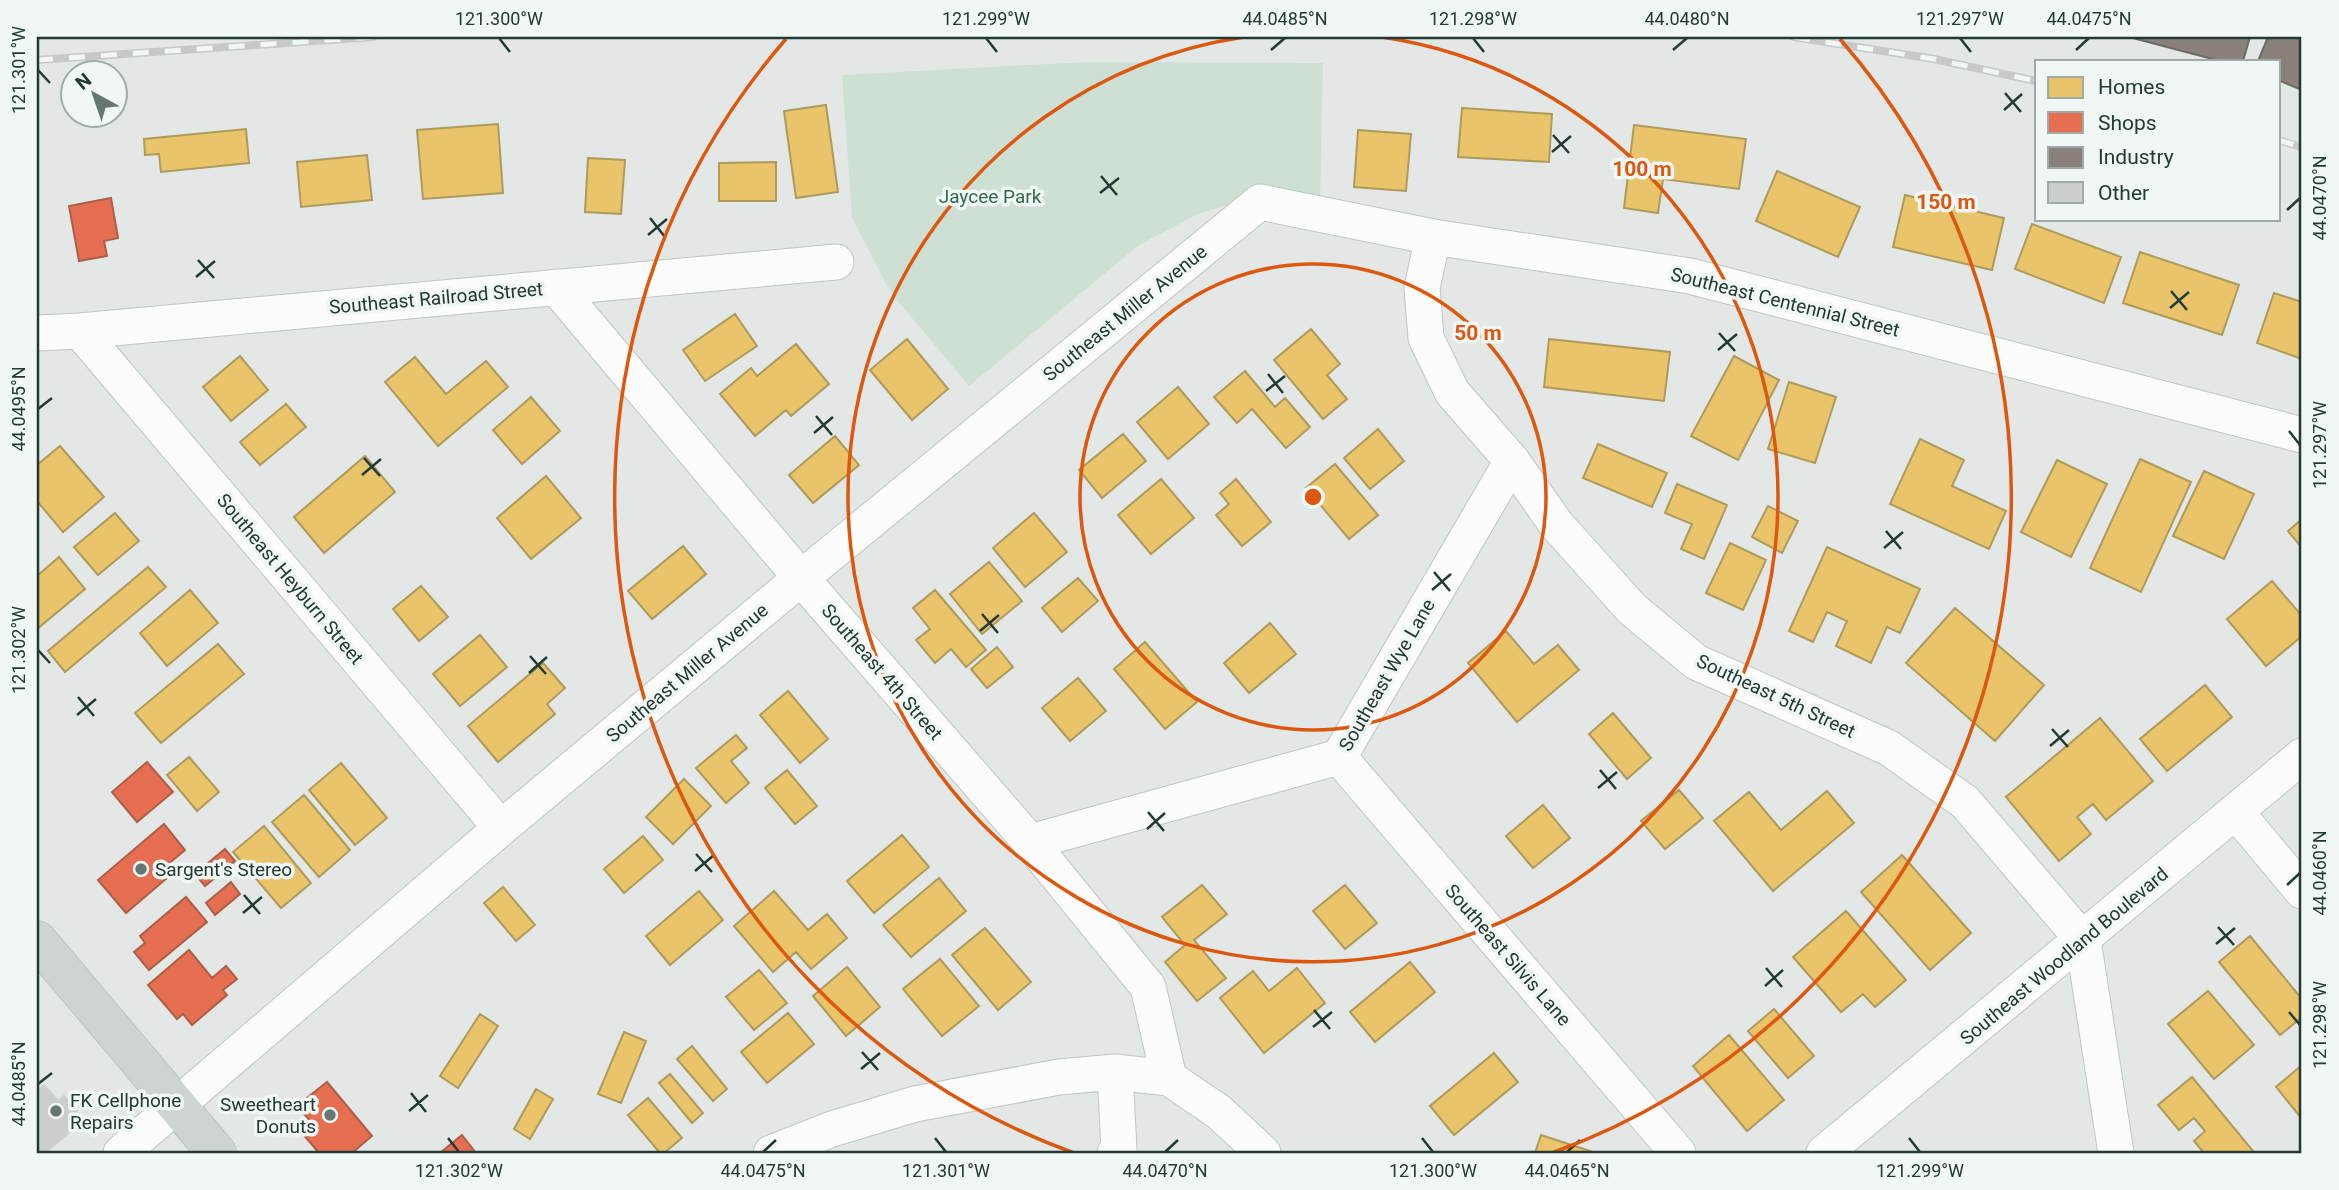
<svg xmlns="http://www.w3.org/2000/svg" width="2339" height="1190" viewBox="0 0 2339 1190" font-family="Roboto,sans-serif">
	<style>
		.green { fill: #cee0d4 }
		.homes { fill: #e9c46a; stroke: #ae9a5a; stroke-width: 2 }
		.shops { fill: #e76f51; stroke: #ac5f48; stroke-width: 2 }
		.industry { fill: #8a817c; stroke: #6b6b66; stroke-width: 2 }
		.building { fill: #cacfcd; stroke: #ccd1cf; stroke-width: 2 }
		.lines { fill: none; stroke-linecap: round; stroke-linejoin: round }
		.minor-casing { stroke: #c0c5c3; stroke-width: 37 }
		.primary-casing { stroke: #bcc4c2; stroke-width: 40 }
		.minor { stroke: #fbfcfb; stroke-width: 35 }
		.primary { stroke: #ced4d2; stroke-width: 38 }
		.rail-casing { stroke: #c6c9c8; stroke-width: 8 }
		.rail { stroke: #f1f7f4; stroke-width: 5; stroke-dasharray: 16; stroke-linecap: butt }
		.ticks { fill: none; stroke: #233934; stroke-width: 2.5 }
		.ring { fill: none; stroke: #de570e; stroke-width: 3.5 }
		.poi-dot { fill: #667672; stroke: #f1f7f4; stroke-width: 2.5 }
		.labels { text-anchor: middle; dominant-baseline: central; stroke-width: 7; stroke-linejoin: round; paint-order: stroke }
		.park-label { font-size: 19px; fill: #326b4b; stroke: #f1f7f4 }
		.street-label { font-size: 19px; fill: #233934; stroke: #f1f7f4 }
		.poi-label { font-size: 19px; fill: #233934; stroke: #f1f7f4; text-anchor: start }
		.centre { fill: #de570e; stroke: #f1f7f4; stroke-width: 3.5 }
		.ring-label { font-size: 21px; text-anchor: middle; font-weight: bold; fill: #de570e; stroke: #f1f7f4; stroke-width: 7; stroke-linejoin: round; paint-order: stroke }
		.neatline { fill: none; stroke: #233934; stroke-width: 2.5 }
		.ticks-label { font-size: 18px; text-anchor: middle; fill: #233934 }
	</style>
	<rect width="100%" height="100%" fill="#e3e8e6"/>
	<path class="green" d="M 1085,62 L 1323,63 L 1320,203 L 1237,203 L 1200,213 L 1139,245 L 969,386 L 896,299 L 890,287 L 888,288 L 852,217 L 842,75 Z"/>
	<path class="homes" d="M 826,105 L 838,192 L 796,198 L 784,111 Z
		M 1462,108 L 1552,114 L 1549,162 L 1458,157 Z
		M 498,124 L 503,193 L 423,199 L 417,130 Z
		M 1634,125 L 1746,139 L 1739,189 L 1663,179 L 1658,213 L 1624,208 Z
		M 246,129 L 249,163 L 161,172 L 159,154 L 145,155 L 144,139 Z
		M 1358,130 L 1411,134 L 1406,191 L 1354,187 Z
		M 367,155 L 372,200 L 301,207 L 297,162 Z
		M 588,158 L 625,160 L 621,214 L 585,212 Z
		M 776,162 L 776,201 L 719,201 L 719,163 Z
		M 1777,171 L 1860,207 L 1838,257 L 1756,221 Z
		M 1905,195 L 2004,218 L 1992,270 L 1893,247 Z
		M 2032,224 L 2121,257 L 2104,303 L 2015,269 Z
		M 2140,252 L 2239,285 L 2222,335 L 2123,303 Z
		M 2274,293 L 2302,302 L 2302,359 L 2257,343 Z
		M 735,314 L 757,346 L 705,381 L 683,350 Z
		M 1311,329 L 1340,364 L 1327,375 L 1347,399 L 1323,419 L 1274,360 Z
		M 907,339 L 948,389 L 912,420 L 870,370 Z
		M 1549,339 L 1670,352 L 1664,401 L 1544,387 Z
		M 796,344 L 829,384 L 791,416 L 786,410 L 755,436 L 720,394 L 751,368 L 757,376 Z
		M 240,356 L 268,390 L 231,421 L 203,387 Z
		M 1734,356 L 1779,380 L 1738,460 L 1691,436 Z
		M 415,357 L 446,394 L 486,361 L 508,387 L 438,446 L 385,382 Z
		M 1245,371 L 1275,407 L 1285,398 L 1310,427 L 1286,448 L 1252,409 L 1237,423 L 1214,397 Z
		M 1789,382 L 1836,397 L 1815,463 L 1768,449 Z
		M 1178,387 L 1209,424 L 1168,459 L 1137,422 Z
		M 531,397 L 560,431 L 522,464 L 493,430 Z
		M 286,404 L 306,427 L 260,465 L 240,442 Z
		M 1378,429 L 1404,461 L 1370,489 L 1344,458 Z
		M 1123,434 L 1146,461 L 1102,498 L 1079,470 Z
		M 835,436 L 859,465 L 813,503 L 789,475 Z
		M 1920,439 L 1964,460 L 1952,486 L 2006,511 L 1989,549 L 1890,504 Z
		M 1598,444 L 1667,473 L 1652,507 L 1583,478 Z
		M 60,446 L 104,497 L 63,532 L 37,501 L 37,465 Z
		M 365,456 L 395,492 L 324,553 L 294,517 Z
		M 2140,459 L 2191,482 L 2141,592 L 2090,568 Z
		M 2057,460 L 2107,484 L 2071,557 L 2021,532 Z
		M 1335,464 L 1378,515 L 1349,539 L 1306,488 Z
		M 2204,471 L 2254,494 L 2224,559 L 2173,536 Z
		M 546,476 L 581,518 L 531,559 L 497,518 Z
		M 1161,479 L 1194,518 L 1151,554 L 1118,515 Z
		M 1236,479 L 1271,522 L 1242,546 L 1216,515 L 1229,504 L 1220,493 Z
		M 1677,484 L 1727,505 L 1704,559 L 1681,549 L 1692,524 L 1665,513 Z
		M 1768,506 L 1798,521 L 1782,553 L 1752,537 Z
		M 115,513 L 139,541 L 98,575 L 74,547 Z
		M 1034,513 L 1067,552 L 1025,587 L 993,548 Z
		M 2302,519 L 2302,548 L 2288,531 Z
		M 1730,543 L 1766,560 L 1743,610 L 1706,593 Z
		M 683,546 L 706,574 L 652,619 L 628,591 Z
		M 1827,547 L 1920,589 L 1900,633 L 1887,627 L 1871,663 L 1836,646 L 1847,621 L 1827,612 L 1813,642 L 1789,631 Z
		M 59,557 L 85,589 L 37,629 L 37,576 Z
		M 989,562 L 1022,601 L 982,634 L 950,594 Z
		M 148,567 L 166,587 L 65,672 L 48,651 Z
		M 1078,578 L 1098,601 L 1062,632 L 1042,608 Z
		M 2272,581 L 2302,616 L 2302,636 L 2266,666 L 2227,619 Z
		M 421,586 L 448,617 L 419,641 L 393,609 Z
		M 190,590 L 218,623 L 167,666 L 140,633 Z
		M 935,590 L 986,650 L 966,667 L 951,649 L 935,663 L 916,640 L 930,629 L 913,608 Z
		M 1955,608 L 2044,685 L 1995,741 L 1906,663 Z
		M 1270,623 L 1296,654 L 1249,693 L 1224,663 Z
		M 1506,631 L 1534,664 L 1558,645 L 1579,670 L 1517,722 L 1468,663 Z
		M 480,635 L 507,667 L 460,706 L 433,674 Z
		M 1145,642 L 1197,702 L 1165,729 L 1114,669 Z
		M 218,644 L 244,674 L 161,743 L 135,713 Z
		M 997,647 L 1013,667 L 987,688 L 971,669 Z
		M 543,663 L 565,688 L 547,704 L 555,714 L 498,762 L 468,726 Z
		M 1078,678 L 1106,711 L 1070,741 L 1042,708 Z
		M 2205,685 L 2232,717 L 2167,771 L 2140,739 Z
		M 788,691 L 828,739 L 800,763 L 760,715 Z
		M 1613,713 L 1651,758 L 1627,779 L 1589,734 Z
		M 2100,718 L 2153,781 L 2106,820 L 2093,804 L 2077,817 L 2091,834 L 2059,861 L 2006,797 Z
		M 736,735 L 747,748 L 731,761 L 749,783 L 726,803 L 696,768 Z
		M 189,757 L 219,792 L 197,811 L 167,775 Z
		M 341,763 L 387,818 L 355,845 L 309,790 Z
		M 787,770 L 817,806 L 795,824 L 765,788 Z
		M 684,779 L 711,806 L 673,844 L 646,817 Z
		M 1679,790 L 1703,818 L 1665,849 L 1641,821 Z
		M 1827,791 L 1854,823 L 1773,891 L 1714,821 L 1749,792 L 1781,830 Z
		M 304,795 L 350,850 L 319,877 L 272,822 Z
		M 1543,805 L 1570,838 L 1533,868 L 1506,836 Z
		M 264,826 L 311,883 L 281,908 L 233,852 Z
		M 902,835 L 929,867 L 874,913 L 847,881 Z
		M 643,836 L 663,860 L 624,893 L 604,869 Z
		M 1902,855 L 1971,933 L 1930,970 L 1861,892 Z
		M 939,878 L 966,911 L 911,957 L 883,925 Z
		M 1202,885 L 1227,914 L 1194,940 L 1226,978 L 1197,1001 L 1165,962 L 1185,945 L 1162,917 Z
		M 1345,885 L 1377,923 L 1345,949 L 1313,911 Z
		M 503,887 L 535,925 L 516,941 L 484,903 Z
		M 699,891 L 723,920 L 670,965 L 646,936 Z
		M 774,891 L 808,930 L 827,914 L 847,938 L 811,969 L 796,952 L 773,972 L 734,926 Z
		M 1846,911 L 1906,980 L 1875,1007 L 1863,994 L 1841,1012 L 1793,957 Z
		M 985,928 L 1031,982 L 998,1010 L 952,955 Z
		M 2250,936 L 2302,999 L 2302,1017 L 2280,1035 L 2219,962 Z
		M 940,959 L 979,1006 L 942,1036 L 903,989 Z
		M 1410,962 L 1435,992 L 1375,1042 L 1350,1012 Z
		M 847,967 L 880,1007 L 846,1036 L 813,996 Z
		M 1297,968 L 1325,1003 L 1264,1053 L 1220,998 L 1253,971 L 1269,991 Z
		M 759,970 L 787,1003 L 754,1030 L 726,997 Z
		M 2208,991 L 2254,1045 L 2214,1079 L 2168,1024 Z
		M 1774,1009 L 1814,1056 L 1788,1078 L 1748,1031 Z
		M 788,1013 L 814,1044 L 767,1083 L 741,1052 Z
		M 480,1014 L 498,1026 L 458,1088 L 440,1076 Z
		M 624,1032 L 646,1041 L 621,1103 L 598,1094 Z
		M 1729,1035 L 1784,1100 L 1747,1131 L 1693,1066 Z
		M 692,1046 L 727,1089 L 713,1101 L 677,1059 Z
		M 1494,1053 L 1518,1082 L 1454,1135 L 1430,1106 Z
		M 2302,1065 L 2302,1119 L 2276,1087 Z
		M 670,1074 L 703,1113 L 692,1123 L 659,1083 Z
		M 2192,1077 L 2253,1151 L 2250,1153 L 2204,1153 L 2194,1141 L 2205,1131 L 2194,1118 L 2179,1130 L 2158,1105 Z
		M 536,1089 L 553,1099 L 530,1139 L 514,1129 Z
		M 648,1098 L 682,1138 L 664,1153 L 660,1153 L 628,1115 Z
		M 1541,1135 L 1596,1153 L 1535,1153 Z"/>
	<path class="shops" d="M 111,198 L 118,238 L 104,241 L 107,256 L 79,261 L 69,206 Z
		M 147,762 L 173,792 L 137,822 L 112,792 Z
		M 164,824 L 185,850 L 167,865 L 174,872 L 126,913 L 98,880 Z
		M 225,849 L 235,861 L 205,886 L 195,874 Z
		M 231,882 L 240,894 L 215,915 L 206,903 Z
		M 186,897 L 207,922 L 149,970 L 134,952 L 145,943 L 140,936 Z
		M 189,950 L 212,978 L 226,966 L 237,979 L 223,990 L 227,995 L 192,1025 L 183,1014 L 177,1019 L 148,985 Z
		M 327,1082 L 372,1136 L 352,1153 L 319,1153 L 301,1132 L 312,1123 L 297,1106 Z
		M 462,1135 L 476,1153 L 440,1153 Z"/>
	<path class="industry" d="M 2129,37 L 2250,37 L 2243,61 L 2220,61 Z
		M 2268,37 L 2302,37 L 2302,90 L 2278,80 L 2278,61 L 2258,61 Z"/>
	<path class="building" d="M 44,1085 L 58,1101 L 64,1096 L 84,1120 L 45,1153 L 37,1153 L 37,1092 Z"/>
	<g class="lines">
		<defs>
			<path id="minor" d="M 1433,237 L 1422,288 L 1426,338 L 1452,392 L 1512,461 L 1556,524 L 1632,609 L 1696,662 L 1889,748 L 1965,802 L 2083,940 L 2116,1153
				M 556,287 L 801,578 L 1030,842 L 1148,987 L 1169,1078
				M 80,331 L 501,828
				M 37,333 L 80,331 L 836,262
				M 1339,757 L 1678,1153
				M 2236,812 L 2302,891
				M 1030,842 L 1339,757 L 1512,461
				M 1115,1072 L 1119,1150 L 1115,1153
				M 121,1153 L 501,828 L 801,578 L 1260,202 L 1433,237 L 1690,276 L 2302,435
				M 771,1153 L 832,1129 L 915,1104 L 1059,1077 L 1115,1072 L 1169,1078 L 1219,1112 L 1263,1153
				M 1824,1153 L 2302,756"/>
			<path id="primary" d="M 37,940 L 217,1153"/>
		</defs>
		<use href="#minor" class="minor-casing"/>
		<use href="#primary" class="primary-casing"/>
		<use href="#minor" class="minor"/>
		<use href="#primary" class="primary"/>
		<defs>
			<path id="rail" d="M 1794,37 L 1934,59 L 2036,81
				M 37,60 L 373,37
				M 2278,140 L 2302,147"/>
		</defs>
		<use href="#rail" class="rail-casing"/>
		<use href="#rail" class="rail"/>
	</g>
	<path class="ticks" d="M 499,38 L 510,52M 986,38 L 997,52M 1473,38 L 1484,52M 1960,38 L 1971,52M 1271,50 L 1285,38M 1673,50 L 1687,38M 2076,50 L 2089,38M 38,70 L 50,83M 2005,93 L 2021,112M 2004,110 L 2022,94M 1553,135 L 1569,153M 1552,152 L 1571,136M 1101,176 L 1117,195M 1100,193 L 1119,178M 2287,210 L 2300,198M 650,218 L 665,237M 648,235 L 667,219M 198,260 L 214,278M 196,277 L 215,261M 2171,291 L 2187,310M 2170,308 L 2189,292M 1719,333 L 1735,351M 1718,350 L 1737,334M 1268,374 L 1283,393M 1266,391 L 1285,376M 38,409 L 52,398M 816,416 L 832,435M 2289,431 L 2300,445M 814,433 L 833,417M 364,458 L 380,476M 362,475 L 381,459M 1886,531 L 1901,549M 1884,548 L 1903,532M 1434,572 L 1450,591M 1432,590 L 1451,574M 982,614 L 998,633M 980,631 L 999,615M 38,650 L 50,663M 530,656 L 546,674M 529,673 L 547,657M 78,697 L 94,716M 77,715 L 96,699M 2052,729 L 2068,747M 2050,746 L 2069,730M 1600,770 L 1616,789M 1598,788 L 1617,772M 1148,812 L 1164,831M 1147,829 L 1165,813M 696,854 L 712,872M 695,871 L 714,855M 2287,885 L 2300,873M 244,895 L 260,914M 243,913 L 262,897M 2218,927 L 2234,945M 2216,944 L 2235,928M 1766,968 L 1782,987M 1765,986 L 1783,970M 1314,1010 L 1330,1029M 2289,1012 L 2300,1025M 1313,1027 L 1332,1012M 862,1052 L 878,1070M 861,1069 L 880,1053M 38,1084 L 52,1073M 411,1093 L 426,1112M 409,1111 L 428,1095M 448,1138 L 459,1152M 935,1138 L 946,1152M 1422,1138 L 1433,1152M 1909,1138 L 1920,1152M 763,1152 L 776,1140M 1165,1152 L 1178,1140M 1567,1152 L 1580,1140"/>
	<g class="ring">
		<circle cx="1313" cy="497" r="233"/>
		<path d="M1382 37A465 465 0 1 1 1244 37"/>
		<path d="M1074 1153A698 698 0 0 1 786 39M1840 39A698 698 0 0 1 1552 1153"/>
	</g>
	<g class="poi-dot">
		<circle cx="141" cy="869" r="7"/>
		<circle cx="56" cy="1111" r="7"/>
		<circle cx="330" cy="1115" r="7"/>
	</g>
	<g class="labels">
		<g class="park-label">
			<text x="990" y="196">Jaycee Park</text>
		</g>
		<g class="street-label">
			<text transform="translate(436 298) rotate(-5)">Southeast Railroad Street</text>
			<text transform="translate(1785 302) rotate(14)">Southeast Centennial Street</text>
			<text transform="translate(1125 313) rotate(-39)">Southeast Miller Avenue</text>
			<text transform="translate(290 579) rotate(50)">Southeast Heyburn Street</text>
			<text transform="translate(882 672) rotate(49)">Southeast 4th Street</text>
			<text transform="translate(687 673) rotate(-40)">Southeast Miller Avenue</text>
			<text transform="translate(1387 675) rotate(-60)">Southeast Wye Lane</text>
			<text transform="translate(1776 696) rotate(25)">Southeast 5th Street</text>
			<text transform="translate(1508 955) rotate(49)">Southeast Silvis Lane</text>
			<text transform="translate(2064 956) rotate(-40)">Southeast Woodland Boulevard</text>
		</g>
		<g class="poi-label">
			<text x="155" y="869">Sargent's Stereo</text>
			<text x="70" y="1100">FK Cellphone<tspan x="70" dy="22">Repairs</tspan></text>
			<text x="316" y="1104" text-anchor="end">Sweetheart<tspan x="316" dy="22">Donuts</tspan></text>
		</g>
	</g>
	<circle cx="1313" cy="497" r="10" class="centre"/>
	<g class="ring-label">
		<text x="1642" y="176">100 m</text>
		<text x="1946" y="209">150 m</text>
		<text x="1478" y="340">50 m</text>
	</g>
	<rect width="2339" height="1190" fill="none" stroke="#f1f7f4" stroke-width="77"/>
	<rect x="2035" y="60" width="245" height="161" fill="#f1f7f4" stroke="#9faba7" stroke-width="2"/>
	<rect x="2048" y="77" width="35" height="21" fill="#e9c46a" stroke="#9faba7" stroke-width="2"/>
	<text x="2098" y="94" font-size="21" fill="#233934">Homes</text>
	<rect x="2048" y="112" width="35" height="21" fill="#e76f51" stroke="#9faba7" stroke-width="2"/>
	<text x="2098" y="130" font-size="21" fill="#233934">Shops</text>
	<rect x="2048" y="147" width="35" height="21" fill="#8a817c" stroke="#9faba7" stroke-width="2"/>
	<text x="2098" y="164" font-size="21" fill="#233934">Industry</text>
	<rect x="2048" y="182" width="35" height="21" fill="#cacfcd" stroke="#9faba7" stroke-width="2"/>
	<text x="2098" y="200" font-size="21" fill="#233934">Other</text>
	<g transform="translate(94 94) rotate(320)"><circle r="33" fill="#f1f7f4" stroke="#9faba7" stroke-width="2"/>
	<path d="M0-5L12 26L0 18L-12 26Z" fill="#667672"/>
	<text y="-10" font-size="19" font-weight="bold" text-anchor="middle" fill="#233934">N</text>
	</g>
	<rect x="38" y="38" width="2262" height="1114" class="neatline"/>
	<g class="ticks-label">
		<text x="499" y="25">121.300°W</text>
		<text x="986" y="25">121.299°W</text>
		<text x="1285" y="25">44.0485°N</text>
		<text x="1473" y="25">121.298°W</text>
		<text x="1687" y="25">44.0480°N</text>
		<text x="1960" y="25">121.297°W</text>
		<text x="2089" y="25">44.0475°N</text>
		<text transform="translate(19 70) rotate(-90)" y="6">121.301°W</text>
		<text transform="translate(2320 198) rotate(-90)" y="6">44.0470°N</text>
		<text transform="translate(19 409) rotate(-90)" y="6">44.0495°N</text>
		<text transform="translate(2320 445) rotate(-90)" y="6">121.297°W</text>
		<text transform="translate(19 650) rotate(-90)" y="6">121.302°W</text>
		<text transform="translate(2320 873) rotate(-90)" y="6">44.0460°N</text>
		<text transform="translate(2320 1025) rotate(-90)" y="6">121.298°W</text>
		<text transform="translate(19 1084) rotate(-90)" y="6">44.0485°N</text>
		<text x="459" y="1177">121.302°W</text>
		<text x="763" y="1177">44.0475°N</text>
		<text x="946" y="1177">121.301°W</text>
		<text x="1165" y="1177">44.0470°N</text>
		<text x="1433" y="1177">121.300°W</text>
		<text x="1567" y="1177">44.0465°N</text>
		<text x="1920" y="1177">121.299°W</text>
	</g>
</svg>
